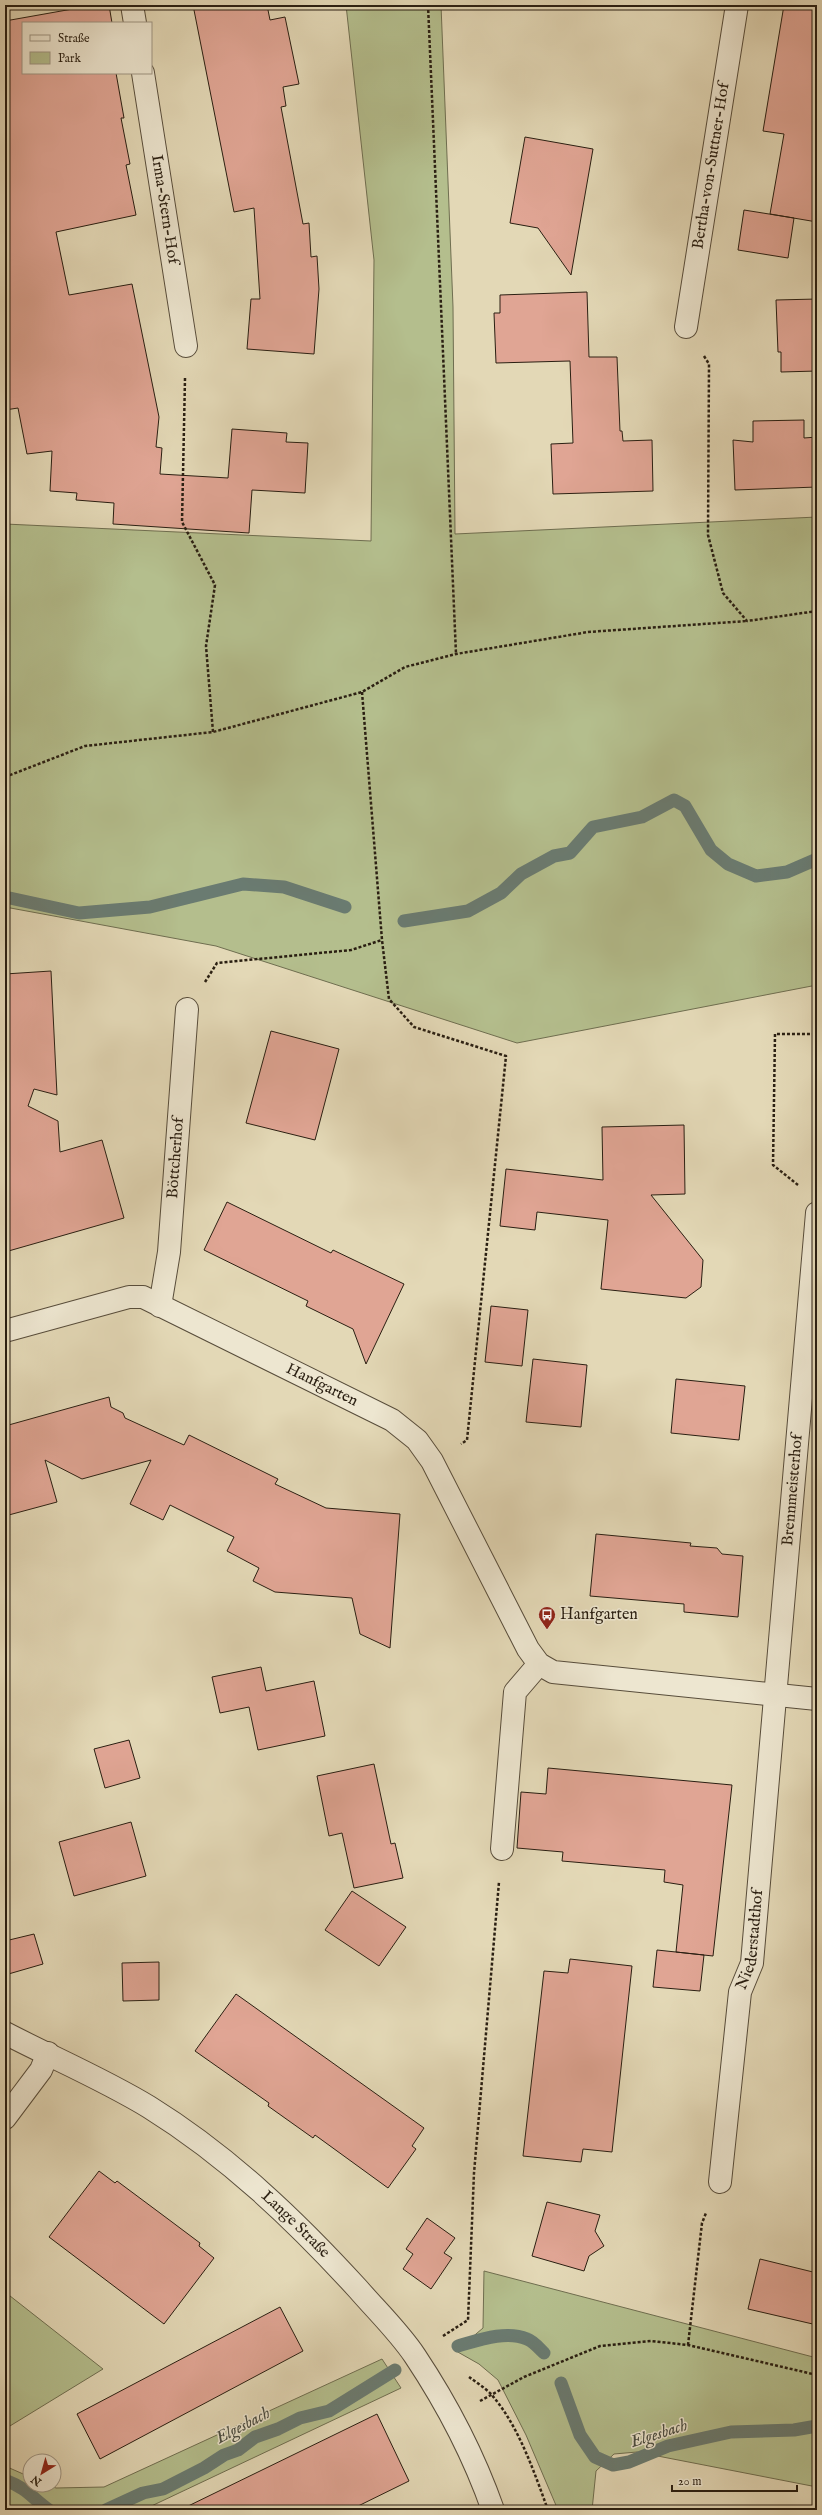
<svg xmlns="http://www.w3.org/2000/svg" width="822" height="2515" viewBox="0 0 822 2515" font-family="'IM FELL English',serif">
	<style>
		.green { fill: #b4be8d; stroke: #6f6e50 }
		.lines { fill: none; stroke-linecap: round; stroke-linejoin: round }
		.stream { stroke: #6a7b71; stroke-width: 13 }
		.building { fill: #e0a594; stroke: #2a1f12 }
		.lane-casing { stroke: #584d3b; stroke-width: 24 }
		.street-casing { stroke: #584d3b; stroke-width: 24 }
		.path { stroke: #2a1f12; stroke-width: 2.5; stroke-dasharray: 3 2; stroke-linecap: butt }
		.lane { stroke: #ede6d0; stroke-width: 22 }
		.street { stroke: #ede6d0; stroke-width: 22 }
		.labels { text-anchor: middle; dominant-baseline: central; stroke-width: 3; stroke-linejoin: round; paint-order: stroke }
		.street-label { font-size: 16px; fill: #2a1f12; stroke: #ede6d0 }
		.poi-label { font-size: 16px; fill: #2a1f12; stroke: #ede6d0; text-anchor: start }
		.water-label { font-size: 17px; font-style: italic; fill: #4a4d42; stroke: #ede6d0 }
	</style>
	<rect width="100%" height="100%" fill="#e3d8b6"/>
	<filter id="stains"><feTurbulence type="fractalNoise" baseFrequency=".005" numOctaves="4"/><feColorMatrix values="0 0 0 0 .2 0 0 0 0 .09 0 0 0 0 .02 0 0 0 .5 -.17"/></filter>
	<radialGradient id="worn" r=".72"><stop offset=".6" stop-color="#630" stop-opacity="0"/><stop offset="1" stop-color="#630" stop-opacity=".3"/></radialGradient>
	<path class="green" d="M 346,5 L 441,5 L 453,307 L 455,534 L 817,517 L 817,985 L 517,1043 L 216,946 L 5,907 L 5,524 L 371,541 L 374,260 Z
		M 484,2271 L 817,2358 L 817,2487 L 637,2452 L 614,2454 L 596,2471 L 592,2510 L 558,2510 L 526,2435 L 498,2380 L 479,2364 L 456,2351 L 483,2328 Z
		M 5,2292 L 103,2369 L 5,2429 Z
		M 382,2359 L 401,2388 L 143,2510 L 5,2510 L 5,2466 L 30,2477 L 30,2485 L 49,2485 L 56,2488 L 104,2487 Z"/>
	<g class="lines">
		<path class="stream" d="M 5,897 L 79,913 L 150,907 L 243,884 L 284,887 L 345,907
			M 404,921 L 468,911 L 501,893 L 521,874 L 554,856 L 570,853 L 593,827 L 642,817 L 674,800 L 685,806 L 711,850 L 728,864 L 756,876 L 787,872 L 817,859
			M 458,2346 C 479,2340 506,2330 527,2339 C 533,2341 539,2348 544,2353
			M 561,2383 L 580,2435 L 595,2457 L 613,2465 L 629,2462 L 668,2446 L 731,2432 L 794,2430 L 817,2426
			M 5,2480 C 28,2489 31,2497 49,2510
			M 106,2510 L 143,2493 L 163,2489 L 204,2468 L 224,2455 L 238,2450 L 255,2437 L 278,2429 L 300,2418 L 329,2411 L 395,2370"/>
	</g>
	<path class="building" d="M 95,5 L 109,5 L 112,23 L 23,23 L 23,73 L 116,73 L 124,118 L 121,118 L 130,164 L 126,165 L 136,215 L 56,232 L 69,295 L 132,284 L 159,417 L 156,447 L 162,448 L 160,474 L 228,478 L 232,429 L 287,433 L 286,442 L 308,443 L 305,493 L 252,490 L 249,533 L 113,524 L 114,503 L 76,500 L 77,493 L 50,491 L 52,451 L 27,454 L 18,408 L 5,410 L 5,21 Z
		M 193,5 L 267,5 L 270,20 L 285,17 L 299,84 L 283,87 L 286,106 L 281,107 L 303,224 L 309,223 L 311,257 L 317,256 L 319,289 L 314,354 L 247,349 L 251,299 L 260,299 L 254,208 L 234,212 Z
		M 784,5 L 817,5 L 817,222 L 770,214 L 784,134 L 763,131 Z
		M 525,137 L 593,149 L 571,275 L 538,228 L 510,223 Z
		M 744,210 L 794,218 L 788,258 L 738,250 Z
		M 587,292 L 589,357 L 617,357 L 620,431 L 622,431 L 623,441 L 652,440 L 653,491 L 553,494 L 551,444 L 573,443 L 570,361 L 496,363 L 494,313 L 500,313 L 500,295 Z
		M 817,299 L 817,371 L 781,372 L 781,352 L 778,352 L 776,300 Z
		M 804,420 L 804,438 L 817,437 L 817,487 L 735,490 L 733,440 L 753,442 L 753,421 Z
		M 51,971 L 57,1095 L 34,1089 L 28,1106 L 58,1121 L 60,1152 L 102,1140 L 124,1218 L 5,1252 L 5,974 Z
		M 271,1031 L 339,1049 L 315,1140 L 246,1123 Z
		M 684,1125 L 685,1194 L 651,1195 L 703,1260 L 701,1287 L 686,1298 L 601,1289 L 608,1220 L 537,1212 L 535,1230 L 500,1226 L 506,1169 L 603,1180 L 602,1127 Z
		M 227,1202 L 331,1253 L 333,1250 L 404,1284 L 366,1364 L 353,1329 L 306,1306 L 308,1301 L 204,1250 Z
		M 491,1306 L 528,1310 L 522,1366 L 485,1362 Z
		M 533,1359 L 587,1365 L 581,1427 L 526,1422 Z
		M 676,1379 L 745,1386 L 739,1440 L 671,1433 Z
		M 109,1397 L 111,1407 L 123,1413 L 125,1418 L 184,1445 L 189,1435 L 278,1479 L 275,1484 L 326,1508 L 400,1514 L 390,1648 L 360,1634 L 352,1598 L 275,1592 L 253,1581 L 259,1568 L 227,1551 L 234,1537 L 170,1505 L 163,1520 L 130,1504 L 151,1460 L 82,1479 L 45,1460 L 57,1502 L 5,1516 L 5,1426 Z
		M 596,1534 L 691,1543 L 690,1546 L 717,1548 L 722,1554 L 743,1556 L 738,1617 L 684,1612 L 684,1604 L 590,1596 Z
		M 261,1667 L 266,1691 L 314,1681 L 325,1736 L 258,1750 L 249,1707 L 220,1713 L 212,1677 Z
		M 129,1740 L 140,1778 L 105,1788 L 94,1749 Z
		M 374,1764 L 391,1844 L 395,1843 L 403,1878 L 354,1888 L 342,1833 L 329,1836 L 317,1776 Z
		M 548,1768 L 732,1785 L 713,1956 L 676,1952 L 683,1885 L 664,1882 L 665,1870 L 562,1861 L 563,1852 L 517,1848 L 521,1792 L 546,1794 Z
		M 131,1822 L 146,1876 L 74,1896 L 59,1842 Z
		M 352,1891 L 406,1927 L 379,1966 L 325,1930 Z
		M 34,1934 L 43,1964 L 5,1975 L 5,1941 Z
		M 657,1950 L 704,1955 L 700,1991 L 653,1987 Z
		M 570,1959 L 632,1966 L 612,2152 L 583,2149 L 581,2162 L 523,2156 L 544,1971 L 568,1973 Z
		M 159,1962 L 159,2000 L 123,2001 L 122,1963 Z
		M 236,1994 L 424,2128 L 412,2146 L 416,2149 L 388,2188 L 315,2135 L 313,2138 L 268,2106 L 269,2103 L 195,2051 Z
		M 99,2171 L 115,2183 L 117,2181 L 168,2219 L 200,2243 L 199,2246 L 214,2258 L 164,2324 L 49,2237 Z
		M 547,2202 L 600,2215 L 595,2231 L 604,2246 L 589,2256 L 584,2271 L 532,2256 Z
		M 427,2218 L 455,2238 L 444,2253 L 452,2258 L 431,2289 L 403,2269 L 413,2254 L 406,2249 Z
		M 760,2259 L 817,2273 L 817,2325 L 748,2309 Z
		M 280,2307 L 303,2351 L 100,2459 L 77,2414 Z
		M 377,2414 L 409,2481 L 350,2510 L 180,2510 Z"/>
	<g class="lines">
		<defs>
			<path id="lane" d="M 5,2118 L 41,2070 L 48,2053"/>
			<g id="street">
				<path d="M 132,5 L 135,23"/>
				<path id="s1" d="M 143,73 L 186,346"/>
				<path id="s2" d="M 686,327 L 737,5"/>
				<path id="s3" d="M 160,1306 L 169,1252 L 187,1009"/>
				<path id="s4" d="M 5,1331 L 129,1297 L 143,1297 L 392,1420 L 417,1440 L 432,1461 L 528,1649 L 539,1664 L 553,1672 L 817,1699"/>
				<path d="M 502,1849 L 515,1692 L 539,1664"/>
				<path id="s5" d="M 5,2033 C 53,2058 103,2079 149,2107 C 228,2156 296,2221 358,2289 C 377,2311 399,2332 415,2356 C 447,2404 474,2456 493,2510"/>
				<path id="s6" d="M 720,2182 L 740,1992 L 752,1963 L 817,1213"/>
			</g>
		</defs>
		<use href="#lane" class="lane-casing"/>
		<use href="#street" class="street-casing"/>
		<path class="path" d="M 428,5 L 456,654
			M 704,356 L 709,364 L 708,535 L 723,593 L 747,621 L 817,611
			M 185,378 L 182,522 L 215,585 L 206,646 L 213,732
			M 362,692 L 382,940 L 389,999 L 414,1027 L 506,1056 L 467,1440 L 461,1444
			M 5,777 L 85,746 L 213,732 L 362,692 L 405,667 L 456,654 L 588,632 L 747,621
			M 205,982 L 217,963 L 351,950 L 382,940
			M 798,1185 L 773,1165 L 775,1034 L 817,1034
			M 443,2336 L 468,2320 L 474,2173 L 499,1882
			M 688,2345 L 702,2223 L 706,2213
			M 469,2377 C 476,2382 485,2388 491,2394 C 519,2426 534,2472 548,2510
			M 480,2401 L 524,2377 L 600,2346 L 651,2341 L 688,2345 L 817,2375"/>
		<use href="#lane" class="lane"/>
		<use href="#street" class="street"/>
	</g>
	<defs>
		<symbol id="bus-pin" viewBox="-11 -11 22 30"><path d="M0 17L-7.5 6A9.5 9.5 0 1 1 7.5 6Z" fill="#8f2418" stroke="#ede6d0"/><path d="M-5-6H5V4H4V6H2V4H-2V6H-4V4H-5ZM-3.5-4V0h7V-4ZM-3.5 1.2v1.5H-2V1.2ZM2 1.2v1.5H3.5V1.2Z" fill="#fff"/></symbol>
	</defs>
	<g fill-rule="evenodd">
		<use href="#bus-pin" x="537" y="1605" width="20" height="27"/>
	</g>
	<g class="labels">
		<g class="street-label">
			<text stroke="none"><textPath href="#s2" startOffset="163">Bertha-von-Suttner-Hof</textPath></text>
			<text stroke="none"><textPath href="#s1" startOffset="138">Irma-Stern-Hof</textPath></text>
			<text stroke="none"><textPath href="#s3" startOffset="149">Böttcherhof</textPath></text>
			<text stroke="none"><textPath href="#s4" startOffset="342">Hanfgarten</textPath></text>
			<text stroke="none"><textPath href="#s6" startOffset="697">Brennmeisterhof</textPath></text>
			<text stroke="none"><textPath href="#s6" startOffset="245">Niederstadthof</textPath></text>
			<text stroke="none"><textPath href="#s5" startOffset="350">Lange Straße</textPath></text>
		</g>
		<g class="poi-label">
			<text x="560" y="1615">Hanfgarten</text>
		</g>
		<g class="water-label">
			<text transform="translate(243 2426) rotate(-28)">Elgesbach</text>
			<text transform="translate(659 2434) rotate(-18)">Elgesbach</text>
		</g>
	</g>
	<rect width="822" height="2515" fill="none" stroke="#e3d8b6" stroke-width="20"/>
	<rect x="6" y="6" width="810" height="2503" fill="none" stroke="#2a1f12" stroke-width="2"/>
	<rect x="10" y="10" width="802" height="2495" fill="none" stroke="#2a1f12"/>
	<rect x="22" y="22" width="130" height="52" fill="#ede6d0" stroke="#9f9684"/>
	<rect x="30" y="35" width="20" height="6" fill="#ede6d0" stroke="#9f9684"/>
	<text x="58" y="42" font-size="12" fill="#2a1f12">Straße</text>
	<rect x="30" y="52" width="20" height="12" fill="#b4be8d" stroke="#9f9684"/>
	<text x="58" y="62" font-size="12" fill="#2a1f12">Park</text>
	<g transform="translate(42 2473) rotate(217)"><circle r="19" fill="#ede6d0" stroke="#9f9684"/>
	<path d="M0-3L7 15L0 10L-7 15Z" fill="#8f2418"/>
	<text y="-6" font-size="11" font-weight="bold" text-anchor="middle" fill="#2a1f12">N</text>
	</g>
	<path d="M672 2485v6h125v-6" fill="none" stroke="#2a1f12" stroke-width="2"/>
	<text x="678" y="2485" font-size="12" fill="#2a1f12" stroke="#ede6d0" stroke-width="3" paint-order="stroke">20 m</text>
	<rect width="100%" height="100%" filter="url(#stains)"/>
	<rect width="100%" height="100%" fill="url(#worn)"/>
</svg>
